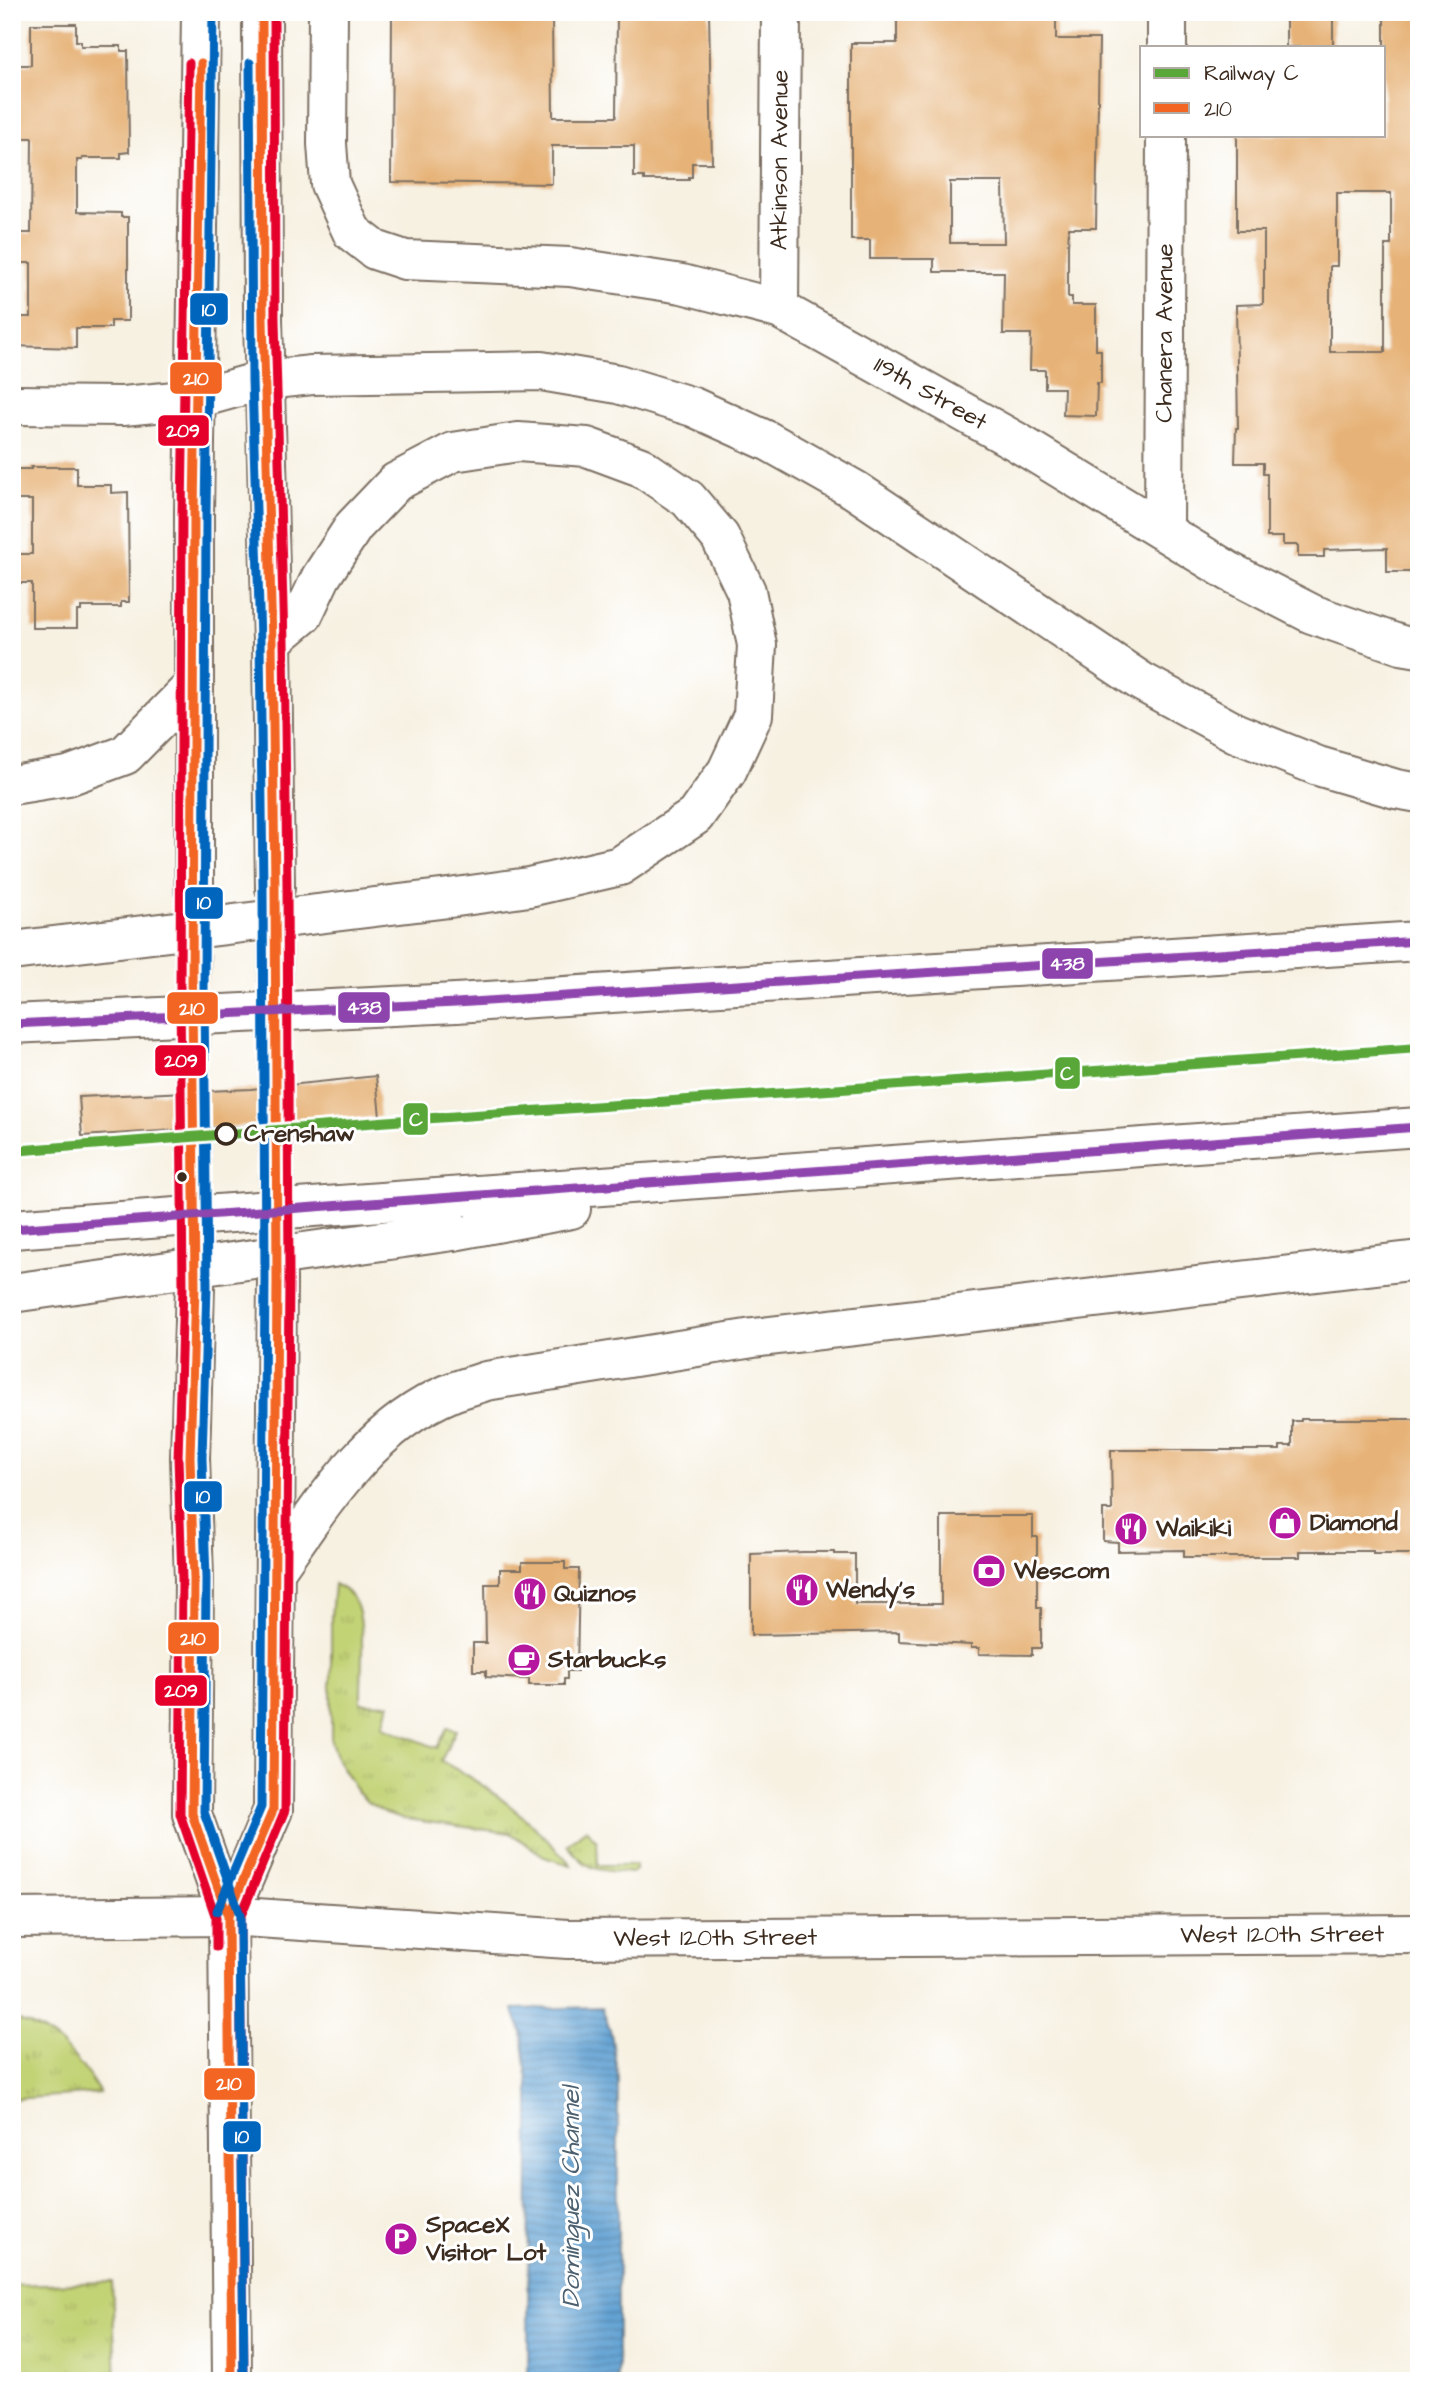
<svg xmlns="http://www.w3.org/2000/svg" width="1431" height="2393" viewBox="0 0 1431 2393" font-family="'Architects Daughter',sans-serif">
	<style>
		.grass { fill: url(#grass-tufts); stroke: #7e7e4a; stroke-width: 2 }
		.water { fill: url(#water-rules); stroke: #4e6678; stroke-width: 2 }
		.building { fill: #e6b277; fill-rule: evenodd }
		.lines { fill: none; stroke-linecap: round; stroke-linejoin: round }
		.major-tunnel { stroke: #d1c9bb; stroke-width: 38; stroke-dasharray: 38 19; stroke-linecap: butt }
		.minor-casing { stroke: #7d7063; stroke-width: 42 }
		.major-casing { stroke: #7d7063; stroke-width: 42 }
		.highway-casing { stroke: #7d7063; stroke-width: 42 }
		.minor { stroke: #fff; stroke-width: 38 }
		.major { stroke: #fff; stroke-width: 38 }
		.highway { stroke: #fff; stroke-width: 38 }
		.highway-bridge-casing { stroke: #7d7063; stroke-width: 42; stroke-linecap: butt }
		.highway-bridge { stroke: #fff; stroke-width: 38 }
		.bus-1-casing { stroke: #fff; stroke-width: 14 }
		.bus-2-casing { stroke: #fff; stroke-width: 14 }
		.bus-3-casing { stroke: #fff; stroke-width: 14 }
		.bus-4-casing { stroke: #fff; stroke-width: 14 }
		.bus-1 { stroke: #f26522; stroke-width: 9 }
		.bus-2 { stroke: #e4002b; stroke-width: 9 }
		.bus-3 { stroke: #0065bd; stroke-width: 9 }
		.bus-4 { stroke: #8e44ad; stroke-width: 9 }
		.rail-1-casing { stroke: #fff; stroke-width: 16 }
		.rail-1 { stroke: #58a738; stroke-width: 10 }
		.stop-dot { fill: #fff; stroke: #3b2a1e; stroke-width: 3.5 }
		.bus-dot { fill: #3b2a1e; stroke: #fff; stroke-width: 2.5 }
		.labels { text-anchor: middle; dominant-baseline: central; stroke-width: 6; stroke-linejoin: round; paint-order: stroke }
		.street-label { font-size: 24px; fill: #3b2a1e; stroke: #fff }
		.stop-label { font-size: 24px; font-weight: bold; fill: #3b2a1e; stroke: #fff; text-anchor: start }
		.poi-label { font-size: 24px; font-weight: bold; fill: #3b2a1e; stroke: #fff; text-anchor: start }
		.water-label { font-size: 26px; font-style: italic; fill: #4c606f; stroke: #fff }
		.line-badge { stroke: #fff; stroke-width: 2.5 }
		.badge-label { font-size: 19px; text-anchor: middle; font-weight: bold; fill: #fff }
	</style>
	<defs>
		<pattern id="grass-tufts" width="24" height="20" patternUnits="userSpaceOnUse" patternTransform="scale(1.75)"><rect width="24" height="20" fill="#c2d376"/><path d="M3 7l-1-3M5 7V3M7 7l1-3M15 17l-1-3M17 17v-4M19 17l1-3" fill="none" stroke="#a8b566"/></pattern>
		<pattern id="water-rules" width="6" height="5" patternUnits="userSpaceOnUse" patternTransform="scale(1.75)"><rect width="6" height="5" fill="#60a1d3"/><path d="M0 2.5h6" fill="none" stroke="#5083ab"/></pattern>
	</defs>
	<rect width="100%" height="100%" fill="#fff"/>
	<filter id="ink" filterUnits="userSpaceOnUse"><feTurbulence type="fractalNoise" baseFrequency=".0143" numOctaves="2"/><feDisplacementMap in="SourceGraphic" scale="14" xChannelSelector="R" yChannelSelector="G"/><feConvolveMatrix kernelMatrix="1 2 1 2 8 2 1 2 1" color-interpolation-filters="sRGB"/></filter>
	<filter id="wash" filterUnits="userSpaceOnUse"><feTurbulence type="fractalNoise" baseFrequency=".00686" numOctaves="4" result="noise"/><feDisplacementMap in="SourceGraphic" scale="28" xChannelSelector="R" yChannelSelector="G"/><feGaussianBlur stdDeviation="1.57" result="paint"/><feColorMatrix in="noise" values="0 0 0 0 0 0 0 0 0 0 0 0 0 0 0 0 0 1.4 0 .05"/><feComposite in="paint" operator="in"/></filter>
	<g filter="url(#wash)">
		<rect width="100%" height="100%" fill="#f7f1e2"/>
		<path class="grass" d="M 334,1584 C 344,1589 350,1593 355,1602 C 367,1623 360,1677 361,1703 L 389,1704 L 383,1727 L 437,1748 L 447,1728 L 456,1730 L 441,1761 C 483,1783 520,1810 552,1845 C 558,1851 566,1858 571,1865 L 547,1858 L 510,1833 L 405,1819 L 386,1813 L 367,1802 L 357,1791 L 337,1760 L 331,1741 L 331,1617 Z
			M 586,1829 L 597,1841 L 598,1865 L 635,1865 L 635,1870 L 632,1873 C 598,1870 590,1873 567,1845 Z
			M 12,2019 C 55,2030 78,2057 100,2093 L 12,2099 Z
			M 112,2282 L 116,2381 L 12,2381 L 12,2285 Z"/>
		<path class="water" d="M 602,2007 L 611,2033 L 618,2077 L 618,2381 L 528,2381 L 529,2094 L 522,2032 L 513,2009 Z"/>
		<g id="blocks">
			<path class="building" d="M 392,12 L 552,12 L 553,117 L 616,117 L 617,12 L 709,12 L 712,163 L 692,163 L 692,177 L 689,177 L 689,180 L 644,180 L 644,177 L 634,177 L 634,146 L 552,146 L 552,184 L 391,182 Z
				M 897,12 L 1056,12 L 1056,39 L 1099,39 L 1096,228 L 1069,228 L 1068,246 L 1068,297 L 1072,297 L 1072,305 L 1096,305 L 1096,350 L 1101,350 L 1101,383 L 1097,383 L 1096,416 L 1063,415 L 1064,388 L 1045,388 L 1045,370 L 1030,370 L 1031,334 L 1003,334 L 1004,272 L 934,272 L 934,259 L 870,259 L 870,240 L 851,240 L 851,43 L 897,43 ZM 950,182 L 1003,182 L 1004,243 L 950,243 Z
				M 1286,12 L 1333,12 L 1333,47 L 1286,47 Z
				M 1384,12 L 1419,12 L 1419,572 L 1387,572 L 1387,548 L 1324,550 L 1324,557 L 1298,557 L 1298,545 L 1283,545 L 1283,537 L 1267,537 L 1267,474 L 1263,474 L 1263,463 L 1235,463 L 1236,428 L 1238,428 L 1236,305 L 1263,304 L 1263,289 L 1264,289 L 1264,231 L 1237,231 L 1237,135 L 1384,135 ZM 1337,193 L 1391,193 L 1391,245 L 1385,245 L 1385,352 L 1330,352 L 1330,266 L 1337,266 Z
				M 31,24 L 76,24 L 76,41 L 81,41 L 81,46 L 121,46 L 121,51 L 128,51 L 129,152 L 121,153 L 121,158 L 82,158 L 82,160 L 77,160 L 77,212 L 121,213 L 121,217 L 128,217 L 128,321 L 111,321 L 111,328 L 76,328 L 76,348 L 12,346 L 12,317 L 31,317 L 31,263 L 12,263 L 12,233 L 31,233 L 32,138 L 12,138 L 12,65 L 31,65 Z
				M 31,467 L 77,467 L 77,485 L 111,485 L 111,493 L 128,492 L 129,602 L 121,602 L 121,607 L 81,607 L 81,611 L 77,611 L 77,628 L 32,628 L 32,583 L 12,583 L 12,554 L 32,554 L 32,500 L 12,500 L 12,469 L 31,469 Z
				M 376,1076 L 380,1117 L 82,1136 L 79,1097 L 251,1089 Z
				M 1301,1419 L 1419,1419 L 1419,1554 L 1373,1554 L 1373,1551 L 1300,1551 L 1300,1557 L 1184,1557 L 1184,1550 L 1118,1551 L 1118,1542 L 1103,1541 L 1103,1510 L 1112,1510 L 1111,1450 L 1280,1450 L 1280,1446 L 1292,1446 L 1292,1421 L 1301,1421 Z
				M 941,1516 L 1033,1516 L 1033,1537 L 1037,1537 L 1037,1608 L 1041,1608 L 1041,1648 L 1032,1648 L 1032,1655 L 979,1654 L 979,1648 L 971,1648 L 971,1645 L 899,1641 L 899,1632 L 751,1635 L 751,1554 L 803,1552 L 835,1552 L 835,1554 L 855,1554 L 855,1604 L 941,1604 Z
				M 522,1562 L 565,1562 L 565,1569 L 579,1569 L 577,1671 L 567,1671 L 567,1679 L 564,1679 L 564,1685 L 529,1685 L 529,1679 L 486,1677 L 486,1671 L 473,1671 L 473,1643 L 486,1643 L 485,1584 L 500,1584 L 500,1569 L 522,1569 Z"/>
		</g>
	</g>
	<g filter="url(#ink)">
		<use href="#blocks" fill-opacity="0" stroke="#7d7063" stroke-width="2"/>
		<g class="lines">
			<path class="major-tunnel" d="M 275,888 L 277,1277
				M 194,897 L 192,994 L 195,1286"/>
			<defs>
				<g id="minor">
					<path id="s1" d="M 328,12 L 327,144 L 330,184 L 352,232 L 375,250 L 405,260 L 570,267 L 682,284 L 779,309 L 1017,442 L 1230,572 L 1312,614 L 1401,645 L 1419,648"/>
					<path d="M 1167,47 L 1167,12"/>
					<path id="s2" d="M 779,309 L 781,12"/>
					<path d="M 12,405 L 123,406 L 196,399 L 264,380"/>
					<path id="s3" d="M 1164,531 L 1166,135"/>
					<path id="s4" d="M 228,1916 L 568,1939 L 1419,1934"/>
				</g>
				<path id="major" d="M 262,12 L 263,320 L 272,641 L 275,888
					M 194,891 L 194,514 L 201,12
					M 195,1286 L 190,1458 L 194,1579 L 192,1814 L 228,1916 L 232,2381
					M 228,1916 L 273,1810 L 277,1277
					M 12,1918 L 228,1916"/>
				<path id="highway" d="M 264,380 L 312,375 L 541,371 L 618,384 L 693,407 L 768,441 L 855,490 L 1142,682 L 1236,733 L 1318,766 L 1396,789 L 1419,793
					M 272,641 L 303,615 L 321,577 L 354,526 L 396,482 L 453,452 L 518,442 L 587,447 L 641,467 L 688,499 L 720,537 L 746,591 L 757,645 L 753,715 L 727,771 L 695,816 L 620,866 L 529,887 L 449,898
					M 12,785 L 68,776 L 125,755 L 194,685
					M 456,1003 L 1419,941
					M 464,1196 L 1419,1127
					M 453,1231 L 571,1209
					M 275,1571 C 323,1503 370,1426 450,1393 C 462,1388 475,1385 486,1381 L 753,1338 L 1419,1260"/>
			</defs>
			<use href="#minor" class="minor-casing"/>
			<use href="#major" class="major-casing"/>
			<use href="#highway" class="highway-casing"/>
			<use href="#minor" class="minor"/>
			<use href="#major" class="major"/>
			<use href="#highway" class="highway"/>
			<defs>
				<path id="highway-bridge" d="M 12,951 L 449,898
					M 12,1024 L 456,1003
					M 12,1229 L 464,1196
					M 12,1293 L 453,1231"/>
			</defs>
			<use href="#highway-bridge" class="highway-bridge-casing"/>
			<use href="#highway-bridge" class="highway-bridge"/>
			<defs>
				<path id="bus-1" d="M 201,63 L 194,514 L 192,994 L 195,1286 L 190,1458 L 194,1579 L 192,1814 L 228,1916 L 228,1947
					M 232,2381 L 228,1916 L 273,1810 L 277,1277 L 275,888 L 272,641 L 263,320 L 262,12"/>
				<path id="bus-2" d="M 189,63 L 182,514 L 180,994 L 183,1286 L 178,1458 L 182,1579 L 180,1814 L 216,1918 L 216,1947
					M 244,2381 L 240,1918 L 285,1810 L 289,1277 L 287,888 L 284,641 L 275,320 L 274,12"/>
				<path id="bus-3" d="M 213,12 L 206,514 L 204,994 L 207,1286 L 202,1458 L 206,1579 L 204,1812 L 240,1915 L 244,2381
					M 217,1911 L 261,1807 L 265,1277 L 263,888 L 260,641 L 252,380 L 250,63"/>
				<path id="bus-4" d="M 12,1024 L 456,1003 L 1419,941
					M 12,1229 L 1419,1127"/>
			</defs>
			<use href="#bus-1" class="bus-1-casing"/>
			<use href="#bus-2" class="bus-2-casing"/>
			<use href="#bus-3" class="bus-3-casing"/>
			<use href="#bus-4" class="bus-4-casing"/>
			<use href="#bus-1" class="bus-1"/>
			<use href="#bus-2" class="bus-2"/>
			<use href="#bus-3" class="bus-3"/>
			<use href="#bus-4" class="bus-4"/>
			<defs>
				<path id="rail-1" d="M 12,1151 L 419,1119 L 1419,1048"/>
			</defs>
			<use href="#rail-1" class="rail-1-casing"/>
			<use href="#rail-1" class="rail-1"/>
		</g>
	</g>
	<defs>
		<symbol id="shop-disc" viewBox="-11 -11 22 22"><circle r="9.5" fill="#b5179e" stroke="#fff"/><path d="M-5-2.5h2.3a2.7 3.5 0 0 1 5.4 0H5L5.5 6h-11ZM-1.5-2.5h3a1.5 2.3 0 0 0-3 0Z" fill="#fff"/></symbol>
		<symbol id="restaurant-disc" viewBox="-11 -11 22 22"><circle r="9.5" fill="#b5179e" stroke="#fff"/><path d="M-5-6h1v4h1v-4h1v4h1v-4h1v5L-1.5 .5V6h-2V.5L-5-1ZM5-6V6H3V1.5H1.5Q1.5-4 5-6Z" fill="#fff"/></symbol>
		<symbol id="bank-disc" viewBox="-11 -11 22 22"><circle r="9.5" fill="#b5179e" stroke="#fff"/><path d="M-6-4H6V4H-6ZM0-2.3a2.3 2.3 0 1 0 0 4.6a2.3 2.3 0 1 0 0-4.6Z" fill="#fff"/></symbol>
		<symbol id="cafe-disc" viewBox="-11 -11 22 22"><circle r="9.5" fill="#b5179e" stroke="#fff"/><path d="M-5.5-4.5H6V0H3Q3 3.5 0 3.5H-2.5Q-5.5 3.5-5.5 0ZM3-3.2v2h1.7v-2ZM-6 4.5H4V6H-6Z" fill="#fff"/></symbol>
		<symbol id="parking-disc" viewBox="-11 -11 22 22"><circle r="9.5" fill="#b5179e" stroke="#fff"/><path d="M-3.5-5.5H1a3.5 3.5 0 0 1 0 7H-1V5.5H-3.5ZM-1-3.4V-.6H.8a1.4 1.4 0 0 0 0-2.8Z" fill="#fff"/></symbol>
	</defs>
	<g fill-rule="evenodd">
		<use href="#shop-disc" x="1266" y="1504" width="38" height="38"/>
		<use href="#restaurant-disc" x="1112" y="1510" width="38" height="38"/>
		<use href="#bank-disc" x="970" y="1552" width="38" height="38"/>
		<use href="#restaurant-disc" x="783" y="1571" width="38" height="38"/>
		<use href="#restaurant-disc" x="511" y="1575" width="38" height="38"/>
		<use href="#cafe-disc" x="505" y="1641" width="38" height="38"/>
		<use href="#parking-disc" x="382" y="2220" width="38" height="38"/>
	</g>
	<circle class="stop-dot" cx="226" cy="1134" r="10"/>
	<circle class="bus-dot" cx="182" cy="1177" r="6"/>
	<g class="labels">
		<g class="street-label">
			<text stroke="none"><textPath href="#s2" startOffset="149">Atkinson Avenue</textPath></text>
			<text stroke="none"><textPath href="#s3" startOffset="198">Chanera Avenue</textPath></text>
			<text stroke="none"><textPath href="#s1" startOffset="838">119th Street</textPath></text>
			<text stroke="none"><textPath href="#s4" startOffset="1055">West 120th Street</textPath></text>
			<text stroke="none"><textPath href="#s4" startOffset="488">West 120th Street</textPath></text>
		</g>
		<g class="stop-label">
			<text x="244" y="1134">Crenshaw</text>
		</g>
		<g class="poi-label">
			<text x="1310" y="1523">Diamond</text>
			<text x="1156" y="1529">Waikiki</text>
			<text x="1014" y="1571">Wescom</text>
			<text x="826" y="1590">Wendy's</text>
			<text x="554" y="1594">Quiznos</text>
			<text x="548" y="1660">Starbucks</text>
			<text x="426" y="2225">SpaceX<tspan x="426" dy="28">Visitor Lot</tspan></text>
		</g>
		<g class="water-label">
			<text transform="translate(571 2197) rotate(-90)">Dominguez Channel</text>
		</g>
	</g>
	<g class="line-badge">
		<rect x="189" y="292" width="40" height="34" rx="7" fill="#0065bd"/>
		<rect x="169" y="361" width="54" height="34" rx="7" fill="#f26522"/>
		<rect x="157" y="414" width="53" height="33" rx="7" fill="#e4002b"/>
		<rect x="184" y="886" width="40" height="34" rx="7" fill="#0065bd"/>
		<rect x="1041" y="947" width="53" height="33" rx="7" fill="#8e44ad"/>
		<rect x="337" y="991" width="54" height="33" rx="7" fill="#8e44ad"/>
		<rect x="166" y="991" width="53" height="34" rx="7" fill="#f26522"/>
		<rect x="154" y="1044" width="53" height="33" rx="7" fill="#e4002b"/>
		<rect x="1054" y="1056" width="27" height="34" rx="7" fill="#58a738"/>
		<rect x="402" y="1102" width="27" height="34" rx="7" fill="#58a738"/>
		<rect x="183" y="1480" width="40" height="33" rx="7" fill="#0065bd"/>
		<rect x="167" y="1621" width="53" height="34" rx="7" fill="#f26522"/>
		<rect x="154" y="1674" width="54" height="33" rx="7" fill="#e4002b"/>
		<rect x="203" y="2067" width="53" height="34" rx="7" fill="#f26522"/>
		<rect x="222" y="2120" width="40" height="33" rx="7" fill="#0065bd"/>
	</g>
	<g class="badge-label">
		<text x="209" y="316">10</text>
		<text x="196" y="385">210</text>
		<text x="183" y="437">209</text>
		<text x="204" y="909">10</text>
		<text x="1067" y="970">438</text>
		<text x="364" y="1014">438</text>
		<text x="192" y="1015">210</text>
		<text x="181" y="1067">209</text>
		<text x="1067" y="1080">C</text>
		<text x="416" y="1126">C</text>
		<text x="203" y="1503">10</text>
		<text x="193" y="1645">210</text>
		<text x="181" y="1697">209</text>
		<text x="229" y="2090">210</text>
		<text x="242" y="2143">10</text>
	</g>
	<rect width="1431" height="2393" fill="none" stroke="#fff" stroke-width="42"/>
	<rect x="1140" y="46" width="245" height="91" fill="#ffffff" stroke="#b1aaa5" stroke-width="2"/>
	<rect x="1154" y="68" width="35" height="10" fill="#58a738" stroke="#b1aaa5" stroke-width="2"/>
	<text x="1204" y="80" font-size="21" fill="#3b2a1e">Railway C</text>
	<rect x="1154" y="103" width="35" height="10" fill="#f26522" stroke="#b1aaa5" stroke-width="2"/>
	<text x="1204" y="116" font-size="21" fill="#3b2a1e">210</text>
</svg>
